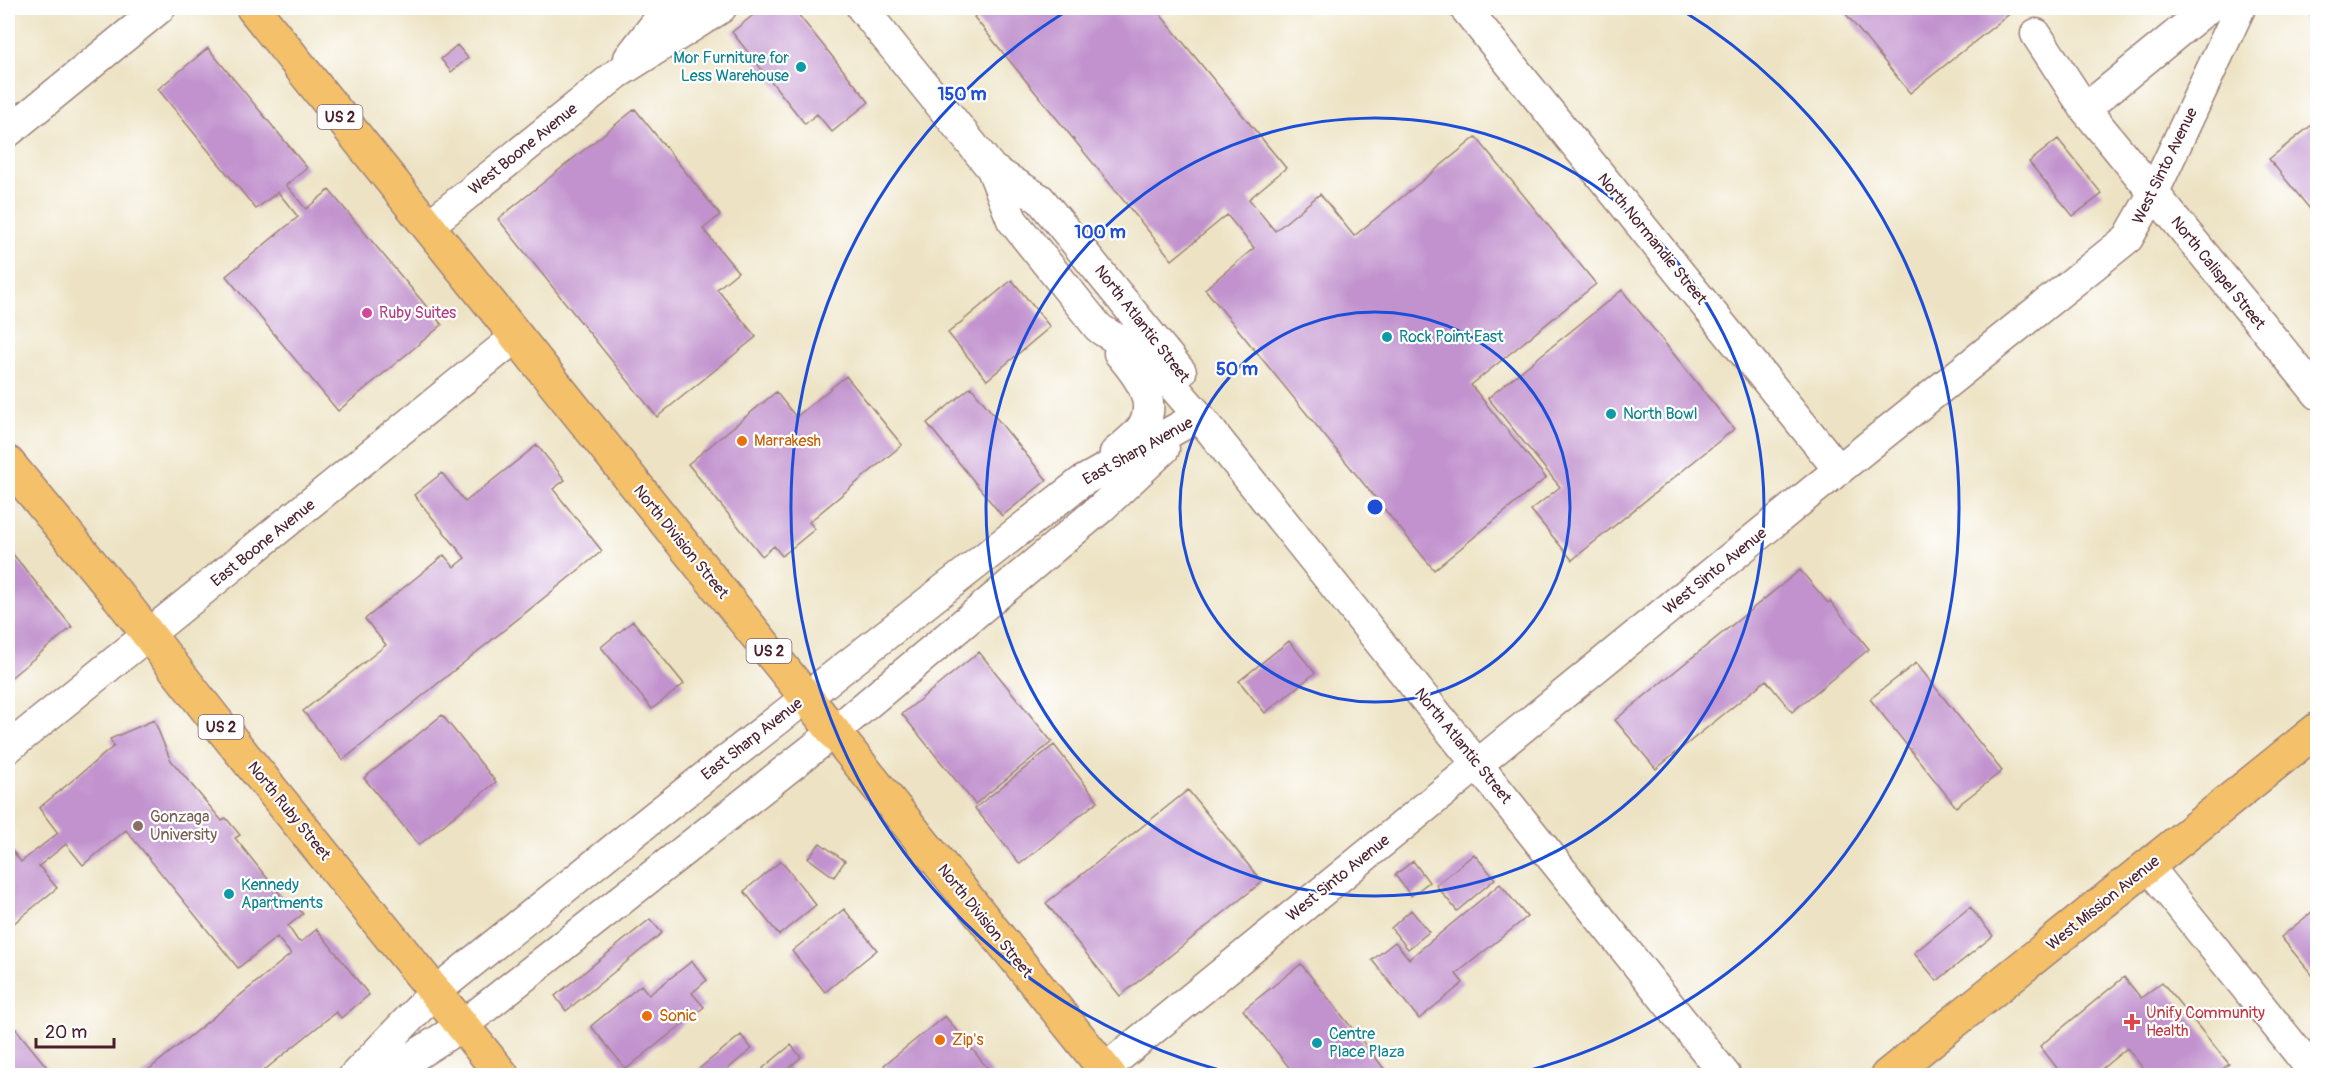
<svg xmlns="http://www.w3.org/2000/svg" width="2325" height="1083" viewBox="0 0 2325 1083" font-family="Pangolin,sans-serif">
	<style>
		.building { fill: #c192ce }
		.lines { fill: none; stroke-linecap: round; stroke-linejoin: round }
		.minor-casing { stroke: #9c8178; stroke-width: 33 }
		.major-casing { stroke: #9c8178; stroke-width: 36 }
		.minor { stroke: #fff; stroke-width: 30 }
		.major { stroke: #f4c16b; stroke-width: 33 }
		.ring { fill: none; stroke: #1d4ed8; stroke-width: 3 }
		.culture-dot { fill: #0f9aa8; stroke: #fff; stroke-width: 2 }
		.hotel-dot { fill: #d1479c; stroke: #fff; stroke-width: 2 }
		.food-dot { fill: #e8710a; stroke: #fff; stroke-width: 2 }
		.education-dot { fill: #8d6e63; stroke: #fff; stroke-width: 2 }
		.health-dot { fill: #e0444e; stroke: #fff; stroke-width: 2 }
		.labels { text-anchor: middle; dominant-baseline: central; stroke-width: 4.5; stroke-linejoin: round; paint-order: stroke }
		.shield { fill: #fff; stroke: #80626b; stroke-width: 1.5 }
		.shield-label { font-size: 15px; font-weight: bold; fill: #4a1f2b }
		.culture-label { font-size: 16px; fill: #0d838f; stroke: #fff; text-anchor: start }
		.street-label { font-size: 16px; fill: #4a1f2b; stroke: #fff }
		.hotel-label { font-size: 16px; fill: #b23c85; stroke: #fff; text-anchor: start }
		.food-label { font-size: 16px; fill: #c56008; stroke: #fff; text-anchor: start }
		.education-label { font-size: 16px; fill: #785e54; stroke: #fff; text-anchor: start }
		.health-label { font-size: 16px; fill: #be3a42; stroke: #fff; text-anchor: start }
		.centre { fill: #1d4ed8; stroke: #fff; stroke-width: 3 }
		.ring-label { font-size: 18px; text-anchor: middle; font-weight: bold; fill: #1d4ed8; stroke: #fff; stroke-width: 4.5; stroke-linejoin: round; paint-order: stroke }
	</style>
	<rect width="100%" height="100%" fill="#fff"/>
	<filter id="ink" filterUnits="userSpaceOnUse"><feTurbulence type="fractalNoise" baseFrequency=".0167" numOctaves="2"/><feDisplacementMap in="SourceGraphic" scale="12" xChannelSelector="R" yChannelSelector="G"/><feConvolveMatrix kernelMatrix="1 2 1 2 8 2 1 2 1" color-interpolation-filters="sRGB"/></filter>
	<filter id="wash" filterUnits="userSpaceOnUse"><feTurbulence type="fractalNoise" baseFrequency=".008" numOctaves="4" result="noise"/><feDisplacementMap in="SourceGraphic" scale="24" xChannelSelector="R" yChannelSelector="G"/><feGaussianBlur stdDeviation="1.35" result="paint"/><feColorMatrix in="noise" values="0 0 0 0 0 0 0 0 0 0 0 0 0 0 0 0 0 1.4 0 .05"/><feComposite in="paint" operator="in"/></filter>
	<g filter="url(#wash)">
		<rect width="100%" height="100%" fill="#ede3c4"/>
		<g id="blocks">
			<path class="building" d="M 762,8 L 793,8 L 869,102 L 832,132 L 817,114 L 805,124 L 732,32 Z
				M 985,8 L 1155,8 L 1286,168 L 1249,199 L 1275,231 L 1320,194 L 1354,236 L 1476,137 L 1596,284 L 1471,385 L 1546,478 L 1434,570 L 1205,289 L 1254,248 L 1227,215 L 1172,260 L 974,17 Z
				M 1841,8 L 2017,8 L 1910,93 Z
				M 2308,8 L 2318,8 L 2318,24 L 2306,9 Z
				M 457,45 L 468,58 L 451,72 L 441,59 Z
				M 208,48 L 307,168 L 286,185 L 306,209 L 329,190 L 442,325 L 338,411 L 226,276 L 298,217 L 278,192 L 256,209 L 158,89 Z
				M 635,109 L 720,215 L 703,229 L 738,272 L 717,289 L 756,337 L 657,417 L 498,219 Z
				M 2318,120 L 2318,219 L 2269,159 Z
				M 2058,139 L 2102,194 L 2073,216 L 2029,162 Z
				M 1012,280 L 1050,327 L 987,380 L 948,333 Z
				M 1622,290 L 1734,429 L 1572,560 L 1531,510 L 1560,487 L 1488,398 Z
				M 846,376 L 902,445 L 809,522 L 815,529 L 782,556 L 774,546 L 762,556 L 688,464 L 776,392 L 796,417 Z
				M 971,387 L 1047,480 L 1002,516 L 927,423 Z
				M 537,445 L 565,480 L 553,489 L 602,551 L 343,760 L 303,711 L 386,645 L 365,619 L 444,555 L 454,567 L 465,558 L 414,495 L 442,473 L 465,502 Z
				M 8,548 L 72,627 L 8,680 Z
				M 1800,570 L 1828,603 L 1830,601 L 1869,649 L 1792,712 L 1766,680 L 1656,769 L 1615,720 Z
				M 633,621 L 684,684 L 652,709 L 601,647 Z
				M 1289,641 L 1315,673 L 1265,713 L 1239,681 Z
				M 979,652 L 1052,742 L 975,804 L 902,714 Z
				M 1916,663 L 2002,771 L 1956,807 L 1870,699 Z
				M 442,715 L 496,782 L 419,845 L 364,778 Z
				M 154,720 L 170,759 L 222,821 L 226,818 L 240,835 L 235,838 L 287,903 L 291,900 L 303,914 L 288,926 L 298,941 L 301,942 L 317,929 L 369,995 L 341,1018 L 336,1012 L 257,1076 L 141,1076 L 291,954 L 277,937 L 238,968 L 126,830 L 83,865 L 66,844 L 39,866 L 57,888 L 8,928 L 8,845 L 21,862 L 58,833 L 39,808 L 114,746 L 110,739 Z
				M 1054,745 L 1098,801 L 1020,864 L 975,808 Z
				M 1188,790 L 1262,882 L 1120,996 L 1046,903 Z
				M 820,843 L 845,861 L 834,877 L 808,858 Z
				M 1474,854 L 1495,879 L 1457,911 L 1436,885 Z
				M 781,861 L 816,905 L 779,935 L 744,891 Z
				M 1413,861 L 1429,882 L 1411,896 L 1395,875 Z
				M 1500,884 L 1527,917 L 1456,974 L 1463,983 L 1419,1019 L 1372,960 L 1395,942 L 1409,959 Z
				M 1970,907 L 1993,936 L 1937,981 L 1914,953 Z
				M 2318,907 L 2318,982 L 2281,937 Z
				M 844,909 L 877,950 L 825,992 L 792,951 Z
				M 1411,910 L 1429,932 L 1408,949 L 1391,928 Z
				M 650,919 L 662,933 L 566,1011 L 555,996 Z
				M 692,961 L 707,980 L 692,993 L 704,1007 L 626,1069 L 591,1026 L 641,985 L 649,995 Z
				M 1301,964 L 1390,1076 L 1296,1076 L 1243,1010 Z
				M 2124,977 L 2141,998 L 2162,982 L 2229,1064 L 2214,1076 L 2149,1076 L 2127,1048 L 2093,1076 L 2063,1076 L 2040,1046 Z
				M 945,1016 L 994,1076 L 893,1076 L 884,1065 Z
				M 8,1025 L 13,1032 L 16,1029 L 54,1076 L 8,1076 Z
				M 741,1035 L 752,1049 L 719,1076 L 690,1076 Z
				M 791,1045 L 801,1057 L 789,1068 L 792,1072 L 789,1076 L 769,1076 L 763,1068 Z"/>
		</g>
	</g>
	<g filter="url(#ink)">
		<use href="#blocks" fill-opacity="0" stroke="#9c8178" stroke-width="1.5"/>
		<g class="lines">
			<defs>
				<path id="minor" d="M 862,8 L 992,169 L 1012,220 L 1098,327 C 1108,336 1120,339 1130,346 C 1157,364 1178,393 1199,416 L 1726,1076
					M 1465,8 L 1839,470
					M 2036,34 L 2085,109 L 2318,394
					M 629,58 L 668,8
					M 2085,109 L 2208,8
					M 8,132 L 160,8
					M 992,169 L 1040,199 L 1181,372
					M 428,226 L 618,73 L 721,8
					M 1115,453 C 1124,445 1137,436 1143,426 C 1159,400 1135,372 1119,353
					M 8,748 L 517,336
					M 2148,866 L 2317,1076
					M 354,1076 L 435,992 L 655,816 L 1081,482 L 1199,416
					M 383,1076 L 463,1025 L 834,732 L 1101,508 L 1164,449
					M 1096,1076 L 1810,493 L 2128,238 L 2153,194 L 2240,8"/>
				<path id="major" d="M 253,8 L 1110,1076
					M 8,463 L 119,597 L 220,726 L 503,1076
					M 1887,1076 L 2318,729"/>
			</defs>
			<use href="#minor" class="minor-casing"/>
			<use href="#major" class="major-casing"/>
			<use href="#minor" class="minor"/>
			<use href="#major" class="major"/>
		</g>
	</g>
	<g class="ring">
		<circle cx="1375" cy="507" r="195"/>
		<circle cx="1375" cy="507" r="389"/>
		<path d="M1239 1075A584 584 0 0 1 1070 9M1680 9A584 584 0 0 1 1511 1075"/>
	</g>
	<g class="culture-dot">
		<circle cx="801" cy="67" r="6"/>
		<circle cx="1387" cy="337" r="6"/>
		<circle cx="1611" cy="414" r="6"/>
		<circle cx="229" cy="894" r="6"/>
		<circle cx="1317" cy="1043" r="6"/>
	</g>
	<circle class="hotel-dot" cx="367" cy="313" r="6"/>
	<g class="food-dot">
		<circle cx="742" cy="441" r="6"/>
		<circle cx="647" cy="1016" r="6"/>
		<circle cx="940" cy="1040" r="6"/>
	</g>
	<circle class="education-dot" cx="138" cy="826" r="6"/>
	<path class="health-dot" d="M2129 1013h6v6h6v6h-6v6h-6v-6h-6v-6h6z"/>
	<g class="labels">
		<g class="shield">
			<rect x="317.5" y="105" width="45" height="24" rx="4.5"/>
			<rect x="746.5" y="639" width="45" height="24" rx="4.5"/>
			<rect x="198.5" y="715" width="45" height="24" rx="4.5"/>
		</g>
		<g class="shield-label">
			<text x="340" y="117">US 2</text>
			<text x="769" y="651">US 2</text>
			<text x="221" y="727">US 2</text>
		</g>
		<g class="culture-label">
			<text x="789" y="58" text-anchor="end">Mor Furniture for<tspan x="789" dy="18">Less Warehouse</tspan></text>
			<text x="1399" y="337">Rock Point East</text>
			<text x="1623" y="414">North Bowl</text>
			<text x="241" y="885">Kennedy<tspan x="241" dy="18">Apartments</tspan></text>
			<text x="1329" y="1034">Centre<tspan x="1329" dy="18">Place Plaza</tspan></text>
		</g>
		<g class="street-label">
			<text transform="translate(523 149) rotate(-39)">West Boone Avenue</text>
			<text transform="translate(2165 166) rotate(-64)">West Sinto Avenue</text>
			<text transform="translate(1652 239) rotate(51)">North Normandie Street</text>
			<text transform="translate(2218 273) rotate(51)">North Calispel Street</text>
			<text transform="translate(1142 324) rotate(52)">North Atlantic Street</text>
			<text transform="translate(1138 451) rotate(-29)">East Sharp Avenue</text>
			<text transform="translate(681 542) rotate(51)">North Division Street</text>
			<text transform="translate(263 543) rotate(-39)">East Boone Avenue</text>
			<text transform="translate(1715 571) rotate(-39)">West Sinto Avenue</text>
			<text transform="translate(752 739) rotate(-38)">East Sharp Avenue</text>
			<text transform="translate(1463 746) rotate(51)">North Atlantic Street</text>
			<text transform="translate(289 811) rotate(51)">North Ruby Street</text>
			<text transform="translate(1338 878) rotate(-39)">West Sinto Avenue</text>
			<text transform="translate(2103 903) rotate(-39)">West Mission Avenue</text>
			<text transform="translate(985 921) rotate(51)">North Division Street</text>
		</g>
		<g class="hotel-label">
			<text x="379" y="313">Ruby Suites</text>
		</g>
		<g class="food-label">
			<text x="754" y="441">Marrakesh</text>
			<text x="659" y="1016">Sonic</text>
			<text x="952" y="1040">Zip's</text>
		</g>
		<g class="education-label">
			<text x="150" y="817">Gonzaga<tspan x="150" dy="18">University</tspan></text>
		</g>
		<g class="health-label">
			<text x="2146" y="1013">Unify Community<tspan x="2146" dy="18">Health</tspan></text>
		</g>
	</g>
	<circle cx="1375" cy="507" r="9" class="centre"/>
	<g class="ring-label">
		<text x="962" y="100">150 m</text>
		<text x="1100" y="238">100 m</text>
		<text x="1237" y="375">50 m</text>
	</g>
	<rect width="2325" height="1083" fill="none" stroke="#fff" stroke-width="30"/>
	<path d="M36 1038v9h78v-9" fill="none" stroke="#4a1f2b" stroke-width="3"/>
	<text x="45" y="1038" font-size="18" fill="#4a1f2b" stroke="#ffffff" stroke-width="4.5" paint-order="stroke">20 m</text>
</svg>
